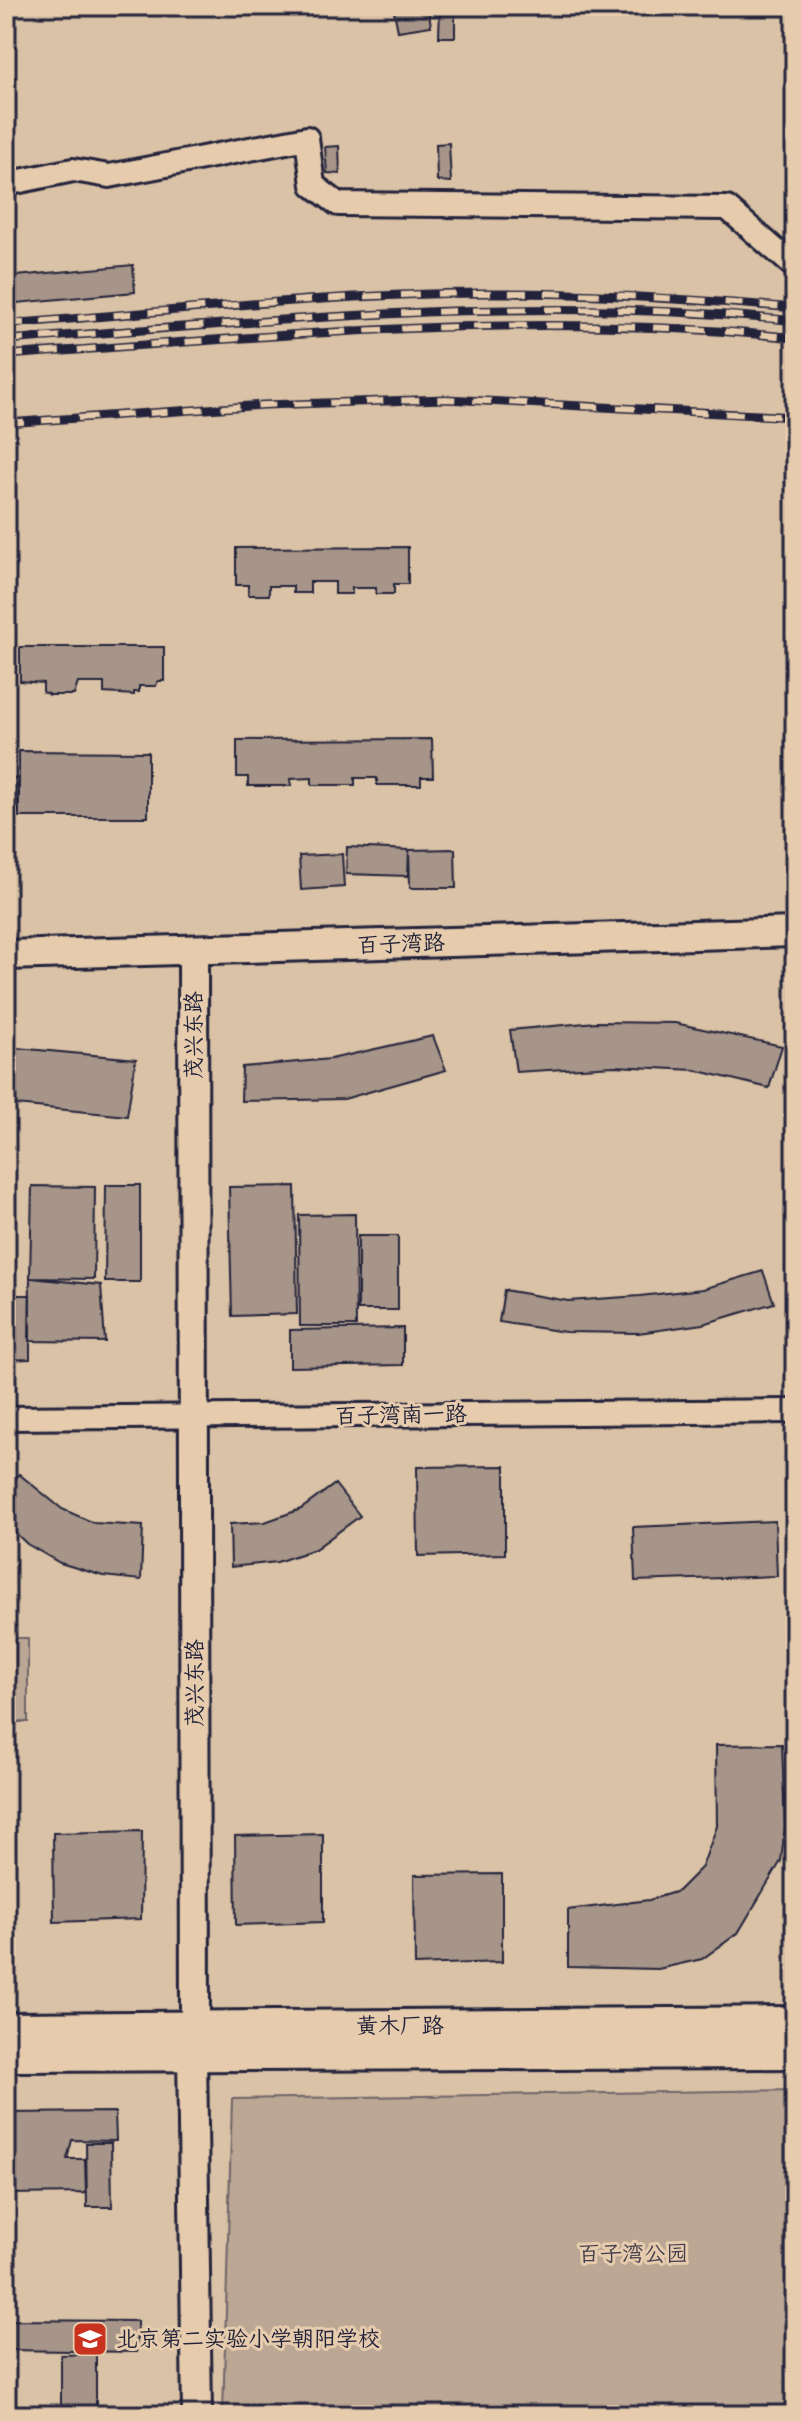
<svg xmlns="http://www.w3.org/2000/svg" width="801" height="2421" viewBox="0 0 801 2421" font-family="'Comic Neue','LXGW WenKai TC',sans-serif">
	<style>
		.green { fill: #bba794; stroke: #6e6468; stroke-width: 2 }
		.building { fill: #a69588; stroke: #22223b; stroke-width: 2 }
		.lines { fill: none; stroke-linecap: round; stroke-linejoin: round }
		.minor-casing { stroke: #22223b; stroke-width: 28 }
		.tertiary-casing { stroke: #22223b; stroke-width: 34 }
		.secondary-casing { stroke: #22223b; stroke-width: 38 }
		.minor { stroke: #e6ccad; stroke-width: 22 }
		.tertiary { stroke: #e6ccad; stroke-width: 28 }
		.secondary { stroke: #e6ccad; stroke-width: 32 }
		.rail-casing { stroke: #22223b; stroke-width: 9 }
		.rail { stroke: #e6ccad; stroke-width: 6; stroke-dasharray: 18; stroke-linecap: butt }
		.labels { text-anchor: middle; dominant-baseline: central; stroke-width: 6; stroke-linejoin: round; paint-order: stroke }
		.street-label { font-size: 22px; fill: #22223b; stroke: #e6ccad }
		.park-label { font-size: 22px; fill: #413d4d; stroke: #e6ccad }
		.poi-label { font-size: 22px; fill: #22223b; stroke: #e6ccad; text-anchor: start }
	</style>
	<rect width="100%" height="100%" fill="#dac2a6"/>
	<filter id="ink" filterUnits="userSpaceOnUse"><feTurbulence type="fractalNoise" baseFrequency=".0125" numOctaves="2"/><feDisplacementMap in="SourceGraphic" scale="16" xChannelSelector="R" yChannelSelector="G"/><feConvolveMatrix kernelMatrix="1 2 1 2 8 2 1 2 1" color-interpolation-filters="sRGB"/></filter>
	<g filter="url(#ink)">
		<path class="green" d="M 6,1638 L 28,1638 L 28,1722 L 6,1722 Z
			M 795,2090 L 795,2415 L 223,2415 L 232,2099 Z"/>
		<path class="building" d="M 393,6 L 428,6 L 431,26 L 398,31 Z
			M 440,6 L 533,6 L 533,10 L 455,10 L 455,37 L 439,37 Z
			M 533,6 L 597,6 L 597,10 L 533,10 Z
			M 449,143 L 451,182 L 437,181 L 436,144 Z
			M 339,146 L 340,174 L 327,173 L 325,147 Z
			M 133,265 L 135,292 L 6,304 L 6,277 Z
			M 408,547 L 408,584 L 394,584 L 394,594 L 376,594 L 376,588 L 352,588 L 352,594 L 335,594 L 335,582 L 310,582 L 310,593 L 293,593 L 293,586 L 269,586 L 269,595 L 248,595 L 248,585 L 236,585 L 236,548 Z
			M 20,647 L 164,647 L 164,681 L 158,681 L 156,686 L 139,686 L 139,692 L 134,692 L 134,695 L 104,693 L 104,683 L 78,683 L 74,695 L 50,695 L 43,692 L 43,683 L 20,681 Z
			M 432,739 L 433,777 L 421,777 L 421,785 L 377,785 L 377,778 L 355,778 L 355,785 L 312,785 L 312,778 L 290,779 L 291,786 L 248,786 L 248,777 L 237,777 L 237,740 Z
			M 19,751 L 148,752 L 148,817 L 19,817 Z
			M 6,778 L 18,778 L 18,812 L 12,812 L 10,817 L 6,817 Z
			M 347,847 L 409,850 L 408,876 L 346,874 Z
			M 455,849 L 456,888 L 410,888 L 409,850 Z
			M 342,854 L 344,887 L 301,890 L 299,856 Z
			M 596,1022 L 675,1023 L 782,1046 L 769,1088 L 695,1070 L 614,1066 L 516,1072 L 510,1030 Z
			M 433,1036 L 446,1070 L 344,1099 L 241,1101 L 242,1067 L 331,1059 Z
			M 6,1047 L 136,1059 L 127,1116 L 6,1104 Z
			M 106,1185 L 140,1185 L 140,1282 L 105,1282 Z
			M 32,1186 L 95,1187 L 94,1279 L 30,1278 Z
			M 295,1186 L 297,1314 L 232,1316 L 229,1187 Z
			M 355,1214 L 356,1326 L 300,1326 L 299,1215 Z
			M 358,1236 L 398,1236 L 398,1310 L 358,1310 Z
			M 763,1271 L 774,1303 L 703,1324 L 638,1333 L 565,1332 L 499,1322 L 504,1290 L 568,1301 L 640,1296 L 703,1289 Z
			M 30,1278 L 101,1285 L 105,1342 L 29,1341 Z
			M 6,1295 L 30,1295 L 30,1359 L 6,1360 Z
			M 403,1328 L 403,1365 L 290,1367 L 290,1330 Z
			M 505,1466 L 505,1554 L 418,1556 L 417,1467 Z
			M 19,1474 L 62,1509 L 94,1523 L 143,1526 L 141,1580 L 103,1576 L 60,1563 L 27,1544 L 6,1524 L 6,1490 Z
			M 335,1484 L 360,1516 L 315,1549 L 277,1562 L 231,1567 L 230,1524 L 265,1522 L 301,1509 Z
			M 775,1521 L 777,1576 L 635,1581 L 633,1527 Z
			M 782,1744 L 785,1827 L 781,1861 L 738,1933 L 702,1959 L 658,1969 L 568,1967 L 568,1910 L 649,1900 L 678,1891 L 702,1867 L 717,1826 L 716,1745 Z
			M 142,1831 L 141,1919 L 54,1922 L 53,1833 Z
			M 323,1834 L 323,1922 L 236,1925 L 235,1836 Z
			M 502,1874 L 502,1962 L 415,1965 L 414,1875 Z
			M 115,2112 L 116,2141 L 72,2140 L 67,2159 L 85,2159 L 86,2193 L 6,2194 L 6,2113 Z
			M 86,2143 L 111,2143 L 112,2207 L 87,2207 Z
			M 6,2320 L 137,2321 L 137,2352 L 6,2350 Z
			M 96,2354 L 96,2415 L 61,2415 L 61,2355 Z"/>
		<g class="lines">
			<defs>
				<path id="minor" d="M 6,184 L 73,170 L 109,176 L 307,138 L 313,185 L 338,204 L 727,208 L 795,267
					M 6,1418 L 795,1411"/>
				<path id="tertiary" d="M 193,950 L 195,2027 L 192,2052 L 197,2415
					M 6,955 L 795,932"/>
				<path id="secondary" d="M 6,2029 L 795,2023
					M 6,2055 L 795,2052"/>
			</defs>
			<use href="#minor" class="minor-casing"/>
			<use href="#tertiary" class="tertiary-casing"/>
			<use href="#secondary" class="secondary-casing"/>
			<use href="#minor" class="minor"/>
			<use href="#tertiary" class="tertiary"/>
			<use href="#secondary" class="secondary"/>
			<defs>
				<path id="rail" d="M 6,324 C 165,312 325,294 485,293 C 589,292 692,299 795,308
					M 6,340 C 268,322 533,293 795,321
					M 6,355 C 269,337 532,309 795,338
					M 6,423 L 264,405 L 446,399 L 795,417"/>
			</defs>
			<use href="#rail" class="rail-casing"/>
			<use href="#rail" class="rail"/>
		</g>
	</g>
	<defs>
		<symbol id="school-square" viewBox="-11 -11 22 22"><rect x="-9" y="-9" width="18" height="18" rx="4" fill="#c8321e" stroke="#e6ccad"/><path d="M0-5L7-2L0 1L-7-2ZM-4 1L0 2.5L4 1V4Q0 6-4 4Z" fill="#fff"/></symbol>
	</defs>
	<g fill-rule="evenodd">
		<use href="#school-square" x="70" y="2319" width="40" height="40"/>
	</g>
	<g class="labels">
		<g class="street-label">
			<text transform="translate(401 944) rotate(-2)">百子湾路</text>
			<text transform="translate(194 1035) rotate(-90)">茂兴东路</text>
			<text transform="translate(401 1415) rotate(-1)">百子湾南一路</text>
			<text transform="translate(195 1683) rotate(-90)">茂兴东路</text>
			<text x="400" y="2026">黄木厂路</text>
		</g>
		<g class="park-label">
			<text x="633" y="2254">百子湾公园</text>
		</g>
		<g class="poi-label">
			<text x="116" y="2339">北京第二实验小学朝阳学校</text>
		</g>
	</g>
	<rect width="801" height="2421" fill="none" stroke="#e6ccad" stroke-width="32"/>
	<rect x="16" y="16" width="769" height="2389" fill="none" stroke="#22223b" stroke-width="3" filter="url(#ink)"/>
</svg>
